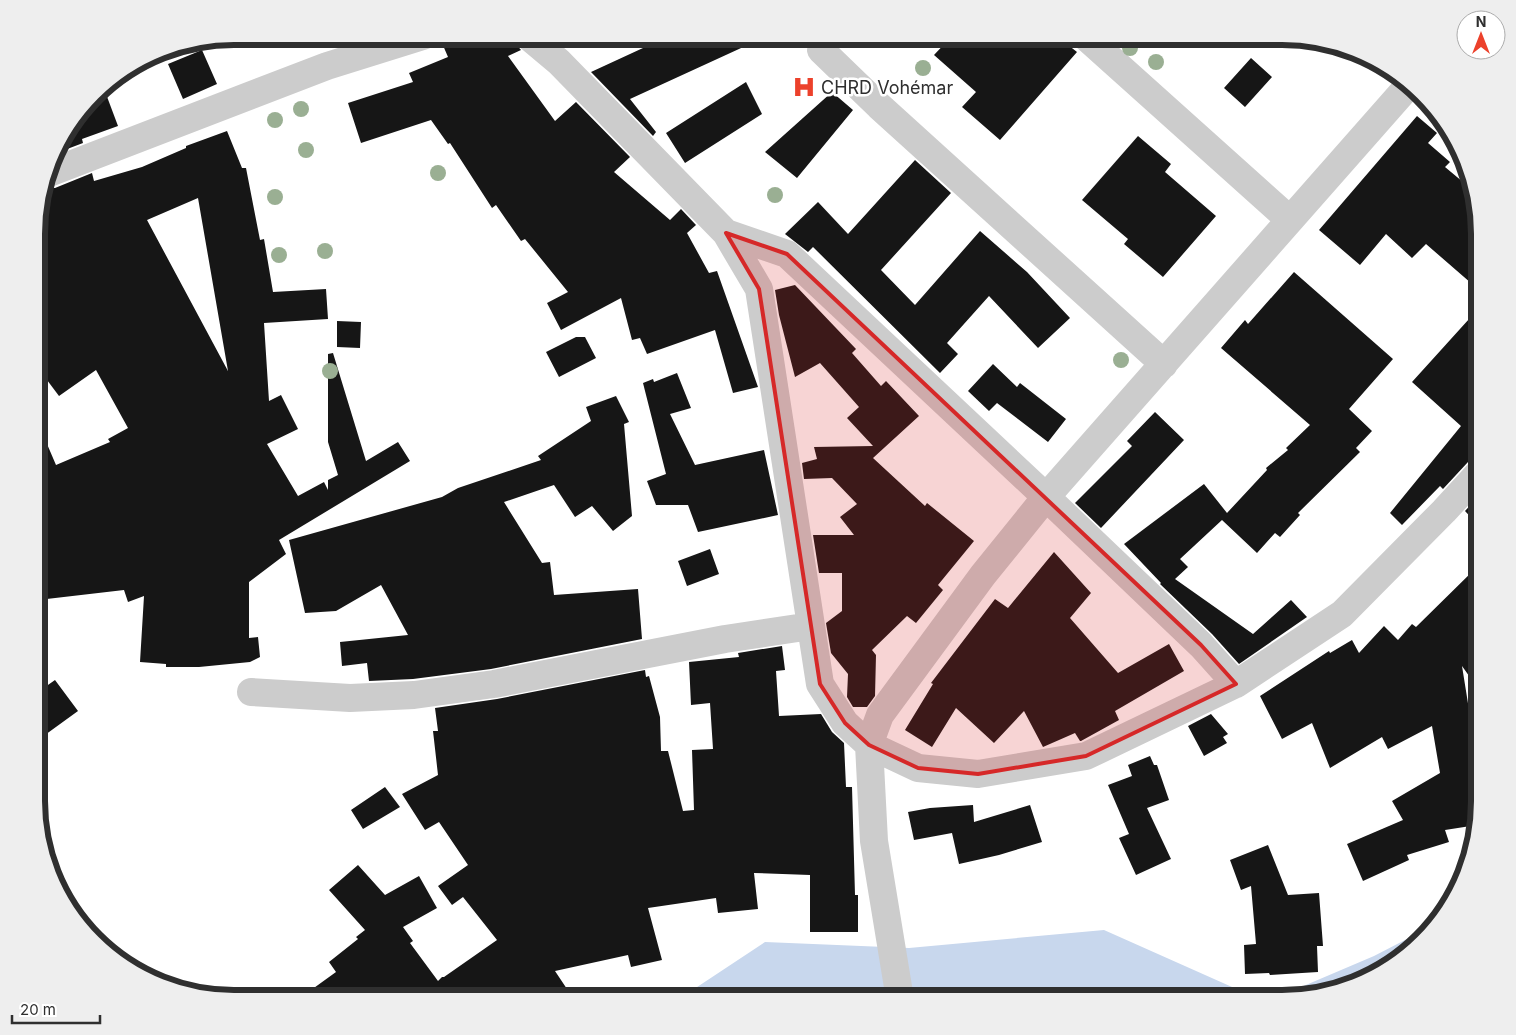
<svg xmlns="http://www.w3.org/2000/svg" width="1516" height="1035" viewBox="0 0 1516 1035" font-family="Inter,sans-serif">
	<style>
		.water { fill: #c8d7ed }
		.building { fill: #161616; fill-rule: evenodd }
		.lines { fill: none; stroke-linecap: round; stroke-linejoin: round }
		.minor { stroke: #ccc; stroke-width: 28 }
		.tree { fill: #9aaf93 }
		.marked { fill: #d62828; fill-opacity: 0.2; stroke: #d62828; stroke-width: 4; stroke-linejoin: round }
		.labels { text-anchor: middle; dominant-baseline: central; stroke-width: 5; stroke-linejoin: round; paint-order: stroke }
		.poi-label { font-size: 18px; fill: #2f2f2f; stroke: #fff; text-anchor: start }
		.rim { fill: none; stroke: #2f2f2f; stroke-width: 6 }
	</style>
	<rect width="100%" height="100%" fill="#fff"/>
	<path class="water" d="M 1436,924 L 1370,978 L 1282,999 L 1273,999 L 1374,956 Z
		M 1104,930 L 1259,999 L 679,999 L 765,942 L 909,948 Z"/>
	<path class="building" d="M 439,36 L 513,36 L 514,42 L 521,50 L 508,56 L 555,121 L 576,102 L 630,157 L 614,172 L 670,220 L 681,209 L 696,225 L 687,233 L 709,273 L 717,271 L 758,387 L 733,393 L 715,330 L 647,354 L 640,338 L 632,340 L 621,298 L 561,330 L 547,303 L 568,292 L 525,239 L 521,241 L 496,205 L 492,208 L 450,143 L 448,144 L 431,120 L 361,143 L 348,103 L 413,82 L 409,73 L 448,57 Z
		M 669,36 L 767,36 L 630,99 L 656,132 L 653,136 L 591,72 Z
		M 951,37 L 1058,37 L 1077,52 L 1000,140 L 962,107 L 976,92 L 934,55 Z
		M 202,50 L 217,84 L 183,99 L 168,64 Z
		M 1251,58 L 1272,77 L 1245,107 L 1224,88 Z
		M 746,82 L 762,114 L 685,163 L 666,133 Z
		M 103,86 L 118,126 L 82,139 L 83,143 L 54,154 L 57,146 Z
		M 832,92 L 853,110 L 797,178 L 765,152 Z
		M 1417,116 L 1437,133 L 1428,143 L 1450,162 L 1445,167 L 1469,187 L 1479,221 L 1479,290 L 1426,244 L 1412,258 L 1386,234 L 1360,265 L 1319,230 Z
		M 227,131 L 242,168 L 246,168 L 260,240 L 264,239 L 273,292 L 326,289 L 328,319 L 264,323 L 269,401 L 281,395 L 298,429 L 267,444 L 298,496 L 324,482 L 328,490 L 328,480 L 338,475 L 328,442 L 328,354 L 333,353 L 366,461 L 398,442 L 410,461 L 279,540 L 286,554 L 249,582 L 249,638 L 258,637 L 260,657 L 250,662 L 199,667 L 166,667 L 166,664 L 140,662 L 144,596 L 128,602 L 124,590 L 38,600 L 38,423 L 56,465 L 110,442 L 108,439 L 128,428 L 96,370 L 59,396 L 38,368 L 38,208 L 44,187 L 55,188 L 92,173 L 94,181 L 142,167 L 186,148 L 186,146 ZM 198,198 L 228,371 L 147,220 Z
		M 1138,136 L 1171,164 L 1165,172 L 1216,216 L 1163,277 L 1124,244 L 1128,239 L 1082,200 Z
		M 915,160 L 951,193 L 881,270 L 915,305 L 980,231 L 1027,272 L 1070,318 L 1038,348 L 989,296 L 947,343 L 958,354 L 940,373 L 813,247 L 808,252 L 785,234 L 818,202 L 848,234 Z
		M 1294,272 L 1393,359 L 1349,409 L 1372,431 L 1356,448 L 1360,452 L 1298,513 L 1300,515 L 1280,537 L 1275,533 L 1257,553 L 1222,520 L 1180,559 L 1188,567 L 1175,579 L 1253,634 L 1291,600 L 1307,617 L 1239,664 L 1212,634 L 1160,584 L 1161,583 L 1124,544 L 1204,484 L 1227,513 L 1267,470 L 1266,468 L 1288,450 L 1286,448 L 1310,425 L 1221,348 L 1245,320 L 1248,324 Z
		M 795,285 L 856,349 L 852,353 L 881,386 L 886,381 L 919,416 L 873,458 L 925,506 L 927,503 L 974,541 L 938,585 L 943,590 L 916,623 L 907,616 L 872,650 L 876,655 L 875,696 L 867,707 L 853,707 L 847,697 L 848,674 L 831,653 L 826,623 L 842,611 L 842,573 L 819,573 L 813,535 L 854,535 L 840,517 L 857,504 L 832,478 L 804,479 L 802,463 L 817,459 L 814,447 L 873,446 L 847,418 L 859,407 L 820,363 L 795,377 L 779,315 L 775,290 Z
		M 1479,308 L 1479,458 L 1474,458 L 1468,462 L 1443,489 L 1440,486 L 1402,525 L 1390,513 L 1461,426 L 1412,382 Z
		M 337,321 L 361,322 L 360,348 L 337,347 Z
		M 576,337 L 585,337 L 596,358 L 559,377 L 546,352 Z
		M 993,364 L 1017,387 L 1020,383 L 1066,419 L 1048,442 L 997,403 L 989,411 L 968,391 Z
		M 677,373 L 691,408 L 670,414 L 695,465 L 764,450 L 778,515 L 698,532 L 688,505 L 656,505 L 647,481 L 666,474 L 643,383 L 653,379 L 654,382 Z
		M 616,396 L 629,422 L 624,424 L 632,516 L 613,531 L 592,506 L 575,517 L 554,485 L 504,502 L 542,563 L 550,562 L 554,595 L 638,589 L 642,639 L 491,669 L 413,679 L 369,681 L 367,663 L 342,666 L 340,642 L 408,635 L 381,585 L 336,611 L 305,613 L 289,540 L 442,497 L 458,488 L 541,460 L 538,456 L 591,421 L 586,407 Z
		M 1155,412 L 1184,440 L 1101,528 L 1075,503 L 1132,446 L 1127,441 Z
		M 1479,496 L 1479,526 L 1465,511 Z
		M 710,549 L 719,574 L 687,586 L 678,561 Z
		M 1054,552 L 1091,593 L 1070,618 L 1118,673 L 1169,644 L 1184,671 L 1115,711 L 1119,720 L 1081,741 L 1080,741 L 1075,733 L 1043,747 L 1024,711 L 994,743 L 956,708 L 932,747 L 905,730 L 933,684 L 931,683 L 995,599 L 1008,608 Z
		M 1479,565 L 1479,690 L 1462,666 L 1479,772 L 1479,814 L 1477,825 L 1445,830 L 1449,842 L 1407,855 L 1409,860 L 1363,881 L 1347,844 L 1403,820 L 1392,801 L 1440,773 L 1432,726 L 1388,749 L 1382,737 L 1330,768 L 1312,723 L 1282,739 L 1260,696 L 1329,651 L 1330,653 L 1352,640 L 1359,653 L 1384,626 L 1398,640 L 1412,624 L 1416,627 Z
		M 782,646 L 785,670 L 776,671 L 779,716 L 821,714 L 832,732 L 844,743 L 846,787 L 852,787 L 855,895 L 858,895 L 858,932 L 810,932 L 810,875 L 754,873 L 758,909 L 718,913 L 716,898 L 648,908 L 662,960 L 631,967 L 628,955 L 555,971 L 573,998 L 300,998 L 336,972 L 329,962 L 358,939 L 356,937 L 365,930 L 329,890 L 358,865 L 385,895 L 419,876 L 437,908 L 403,927 L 413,941 L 410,943 L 438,981 L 442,977 L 444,977 L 497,940 L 463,897 L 452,905 L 438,886 L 468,865 L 439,822 L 425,830 L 402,794 L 438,775 L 433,731 L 438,731 L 435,708 L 497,699 L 645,670 L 646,677 L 649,676 L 660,717 L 661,751 L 668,751 L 683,811 L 694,810 L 692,750 L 713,749 L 710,703 L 691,705 L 689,662 L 739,657 L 738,653 Z
		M 55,680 L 78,711 L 38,740 L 38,692 Z
		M 1211,714 L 1228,734 L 1223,737 L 1227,743 L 1204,756 L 1188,726 Z
		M 1150,756 L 1154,765 L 1157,765 L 1169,800 L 1147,808 L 1171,859 L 1136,875 L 1119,838 L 1129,834 L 1108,785 L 1132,776 L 1128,765 Z
		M 385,787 L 400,807 L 363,829 L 351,810 Z
		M 973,805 L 974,822 L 1030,805 L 1042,842 L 999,855 L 959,864 L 952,833 L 914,840 L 908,812 L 930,808 Z
		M 1268,845 L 1288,895 L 1319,893 L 1323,946 L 1317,946 L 1318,972 L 1270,975 L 1269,973 L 1245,974 L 1244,945 L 1256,944 L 1251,886 L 1241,890 L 1230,860 Z"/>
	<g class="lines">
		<path class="minor" d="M 528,36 L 559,62 L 726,233 L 787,254 L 1046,497 L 1201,645 L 1236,684
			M 829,36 L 821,50 L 879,106 L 1164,364
			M 1086,37 L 1290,220
			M 49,173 L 327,66 L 423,36
			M 726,233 L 759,289 L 820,684 L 845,723 L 869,745 L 918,768 L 978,774 L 1086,756 L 1236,684 L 1342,614 L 1444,511 L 1479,473
			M 251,692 L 350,698 L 414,695 L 494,684 L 725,639 L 811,626
			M 900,999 L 874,841 L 869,745 L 880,715 L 983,575 L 1046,497 L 1409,85"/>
	</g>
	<g class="tree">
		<circle cx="1130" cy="48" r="8"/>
		<circle cx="1156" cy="62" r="8"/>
		<circle cx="923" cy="68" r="8"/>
		<circle cx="301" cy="109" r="8"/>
		<circle cx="275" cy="120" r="8"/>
		<circle cx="306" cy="150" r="8"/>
		<circle cx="438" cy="173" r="8"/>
		<circle cx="775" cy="195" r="8"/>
		<circle cx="275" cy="197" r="8"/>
		<circle cx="325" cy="251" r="8"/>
		<circle cx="279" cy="255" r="8"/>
		<circle cx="1121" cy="360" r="8"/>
		<circle cx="330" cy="371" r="8"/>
	</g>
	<path class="marked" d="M 726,233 L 787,254 L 1201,645 L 1236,684 L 1086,756 L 978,774 L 918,768 L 869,745 L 845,723 L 820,684 L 759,289 Z"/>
	<defs>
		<symbol id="hospital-bare" viewBox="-9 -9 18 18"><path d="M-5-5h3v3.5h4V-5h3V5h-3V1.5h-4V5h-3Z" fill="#ec412b" stroke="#fff" stroke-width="2.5" paint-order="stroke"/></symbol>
	</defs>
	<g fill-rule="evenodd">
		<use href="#hospital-bare" x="788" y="71" width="32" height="32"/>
	</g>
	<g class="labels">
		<g class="poi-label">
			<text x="821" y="87">CHRD Vohémar</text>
		</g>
	</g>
	<path d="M0 0H1516V1035H0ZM234 45H1282A189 189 0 0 1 1471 234V801A189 189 0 0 1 1282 990H234A189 189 0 0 1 45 801V234A189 189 0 0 1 234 45Z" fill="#eee" fill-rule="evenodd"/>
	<path class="rim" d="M234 45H1282A189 189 0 0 1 1471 234V801A189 189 0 0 1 1282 990H234A189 189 0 0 1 45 801V234A189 189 0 0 1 234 45Z"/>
	<g transform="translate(1481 35)"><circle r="24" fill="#ffffff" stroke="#acacac"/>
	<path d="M0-4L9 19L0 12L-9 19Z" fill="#ec412b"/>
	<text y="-8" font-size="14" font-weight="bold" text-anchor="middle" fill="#2f2f2f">N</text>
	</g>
	<path d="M12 1015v8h88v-8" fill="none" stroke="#2f2f2f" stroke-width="2.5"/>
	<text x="20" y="1015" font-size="15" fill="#2f2f2f" stroke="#ffffff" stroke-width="4" paint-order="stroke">20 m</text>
</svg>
